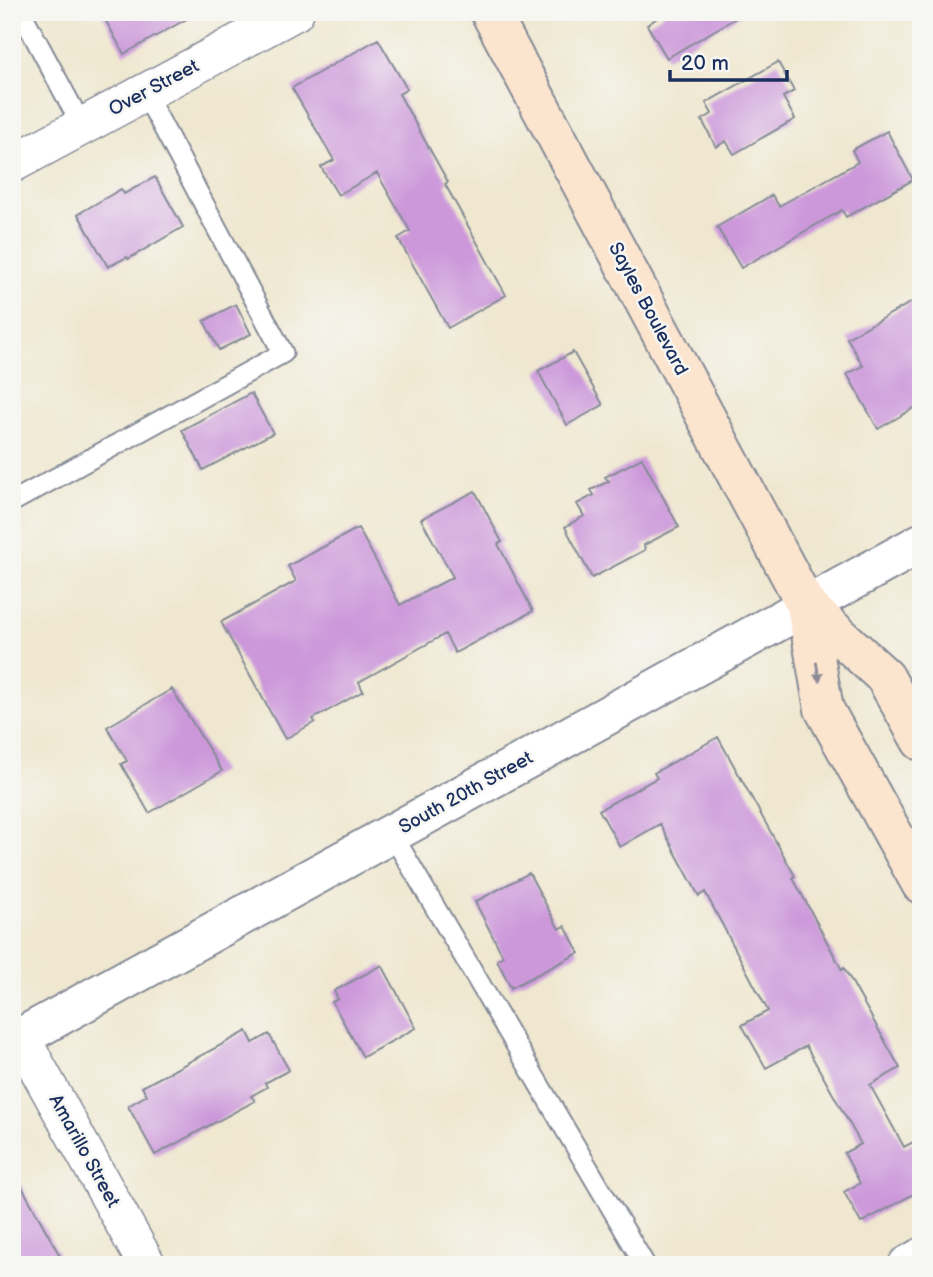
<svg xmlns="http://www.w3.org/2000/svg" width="933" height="1277" viewBox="0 0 933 1277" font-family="'Balsamiq Sans',sans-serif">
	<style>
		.building { fill: #cc98da }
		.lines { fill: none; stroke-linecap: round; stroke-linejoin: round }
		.service-casing { stroke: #858b96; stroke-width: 23 }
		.minor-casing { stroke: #858b96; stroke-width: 40 }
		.tertiary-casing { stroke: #858b96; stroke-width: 42 }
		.secondary-casing { stroke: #858b96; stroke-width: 42 }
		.service { stroke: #fff; stroke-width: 19 }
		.minor { stroke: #fff; stroke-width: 37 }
		.tertiary { stroke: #fff; stroke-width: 38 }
		.secondary { stroke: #fce5cf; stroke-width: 38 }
		.oneway { fill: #8c8a96 }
		.labels { text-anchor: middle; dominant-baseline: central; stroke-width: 5; stroke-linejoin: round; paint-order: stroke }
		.street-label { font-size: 19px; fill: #1b2f5e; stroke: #f6f6f2 }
	</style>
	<rect width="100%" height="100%" fill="#f6f6f2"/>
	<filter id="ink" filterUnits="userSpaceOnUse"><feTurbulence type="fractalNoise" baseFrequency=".0143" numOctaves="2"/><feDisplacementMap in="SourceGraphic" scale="14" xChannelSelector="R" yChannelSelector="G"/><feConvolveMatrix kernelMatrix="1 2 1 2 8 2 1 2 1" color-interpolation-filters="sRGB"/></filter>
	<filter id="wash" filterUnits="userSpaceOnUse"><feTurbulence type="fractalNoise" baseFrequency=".00686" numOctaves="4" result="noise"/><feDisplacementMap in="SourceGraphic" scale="28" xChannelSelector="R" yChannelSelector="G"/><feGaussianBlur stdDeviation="1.57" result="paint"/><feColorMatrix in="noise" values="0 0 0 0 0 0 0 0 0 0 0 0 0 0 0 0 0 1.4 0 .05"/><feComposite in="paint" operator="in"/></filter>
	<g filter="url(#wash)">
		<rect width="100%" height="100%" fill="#efe7cf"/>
		<g id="blocks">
			<path class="building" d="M 101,12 L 199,12 L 124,54 Z
				M 666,12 L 746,12 L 667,58 L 647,25 Z
				M 378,39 L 407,89 L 399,94 L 448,182 L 445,184 L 506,295 L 448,328 L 398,238 L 410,231 L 377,173 L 338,195 L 321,167 L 334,160 L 292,88 Z
				M 778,62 L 794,91 L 783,97 L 795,119 L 734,154 L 726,141 L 716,147 L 702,120 L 712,114 L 706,103 Z
				M 887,131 L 913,180 L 846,217 L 842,210 L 741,268 L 717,227 L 772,195 L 779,206 L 858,162 L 852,150 Z
				M 155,177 L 183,227 L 128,259 L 127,257 L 108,267 L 78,214 L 121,189 L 124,194 Z
				M 921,297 L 921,404 L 878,429 L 847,374 L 863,366 L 847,338 Z
				M 236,304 L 251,334 L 219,350 L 204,321 Z
				M 573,352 L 603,405 L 567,425 L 538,371 Z
				M 251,393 L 273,433 L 203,470 L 182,430 Z
				M 642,458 L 679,527 L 644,545 L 645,550 L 592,578 L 565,527 L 584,516 L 577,504 L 594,495 L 591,490 L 609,481 L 605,477 Z
				M 475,491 L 502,542 L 498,544 L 533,611 L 455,653 L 445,634 L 359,682 L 363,691 L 313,719 L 315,722 L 285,739 L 221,622 L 296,581 L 288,566 L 358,528 L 400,605 L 453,577 L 421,519 Z
				M 172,689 L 222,771 L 149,813 L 121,764 L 127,761 L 107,727 Z
				M 718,737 L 795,876 L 793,878 L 842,970 L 844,968 L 900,1068 L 870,1085 L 904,1147 L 921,1138 L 921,1190 L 861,1223 L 844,1192 L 860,1183 L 844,1153 L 861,1144 L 806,1046 L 766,1068 L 742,1025 L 768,1011 L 705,892 L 699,896 L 660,824 L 620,847 L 599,810 L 657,778 L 654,773 Z
				M 529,873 L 559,929 L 565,926 L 579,953 L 511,988 L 497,960 L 503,956 L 475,902 Z
				M 382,965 L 416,1028 L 363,1057 L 332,1002 L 338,999 L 334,991 Z
				M 247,1031 L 253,1043 L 269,1034 L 289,1070 L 265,1083 L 267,1087 L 251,1096 L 255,1101 L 155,1155 L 128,1106 L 147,1095 L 142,1087 Z
				M 12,1169 L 65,1265 L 12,1265 Z"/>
		</g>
	</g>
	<g filter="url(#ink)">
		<use href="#blocks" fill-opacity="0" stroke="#858b96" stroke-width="2"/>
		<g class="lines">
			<defs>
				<path id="service" d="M 21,12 L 82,126
					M 12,502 L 283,353 L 145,93
					M 392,834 L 645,1265"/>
				<path id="minor" d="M 12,164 L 295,12
					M 21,1038 L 147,1265
					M 907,1265 L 921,1257"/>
				<path id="tertiary" d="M 12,1042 L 921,543"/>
				<path id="secondary" d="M 490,12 L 806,605 L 824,709 L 921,884
					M 806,605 L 885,677 L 921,741"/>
			</defs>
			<use href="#service" class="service-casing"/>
			<use href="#minor" class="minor-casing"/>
			<use href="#tertiary" class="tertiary-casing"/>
			<use href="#secondary" class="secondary-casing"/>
			<use href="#service" class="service"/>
			<use href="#minor" class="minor"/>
			<use href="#tertiary" class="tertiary"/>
			<use href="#secondary" class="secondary"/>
		</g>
		<defs><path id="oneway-solid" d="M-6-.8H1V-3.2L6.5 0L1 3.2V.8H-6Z" transform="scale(1.75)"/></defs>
		<use class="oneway" href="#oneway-solid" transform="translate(818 672) rotate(80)"/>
	</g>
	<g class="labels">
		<g class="street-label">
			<text transform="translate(154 88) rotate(-28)">Over Street</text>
			<text transform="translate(648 309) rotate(62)">Sayles Boulevard</text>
			<text transform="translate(466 793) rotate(-29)">South 20th Street</text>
			<text transform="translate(84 1151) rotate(61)">Amarillo Street</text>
		</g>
	</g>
	<rect width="933" height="1277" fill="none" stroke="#f6f6f2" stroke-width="42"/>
	<path d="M670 70v10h117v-10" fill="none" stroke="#1b2f5e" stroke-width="3.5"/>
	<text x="681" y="70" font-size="21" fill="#1b2f5e" stroke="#f6f6f2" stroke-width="5" paint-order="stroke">20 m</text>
</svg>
